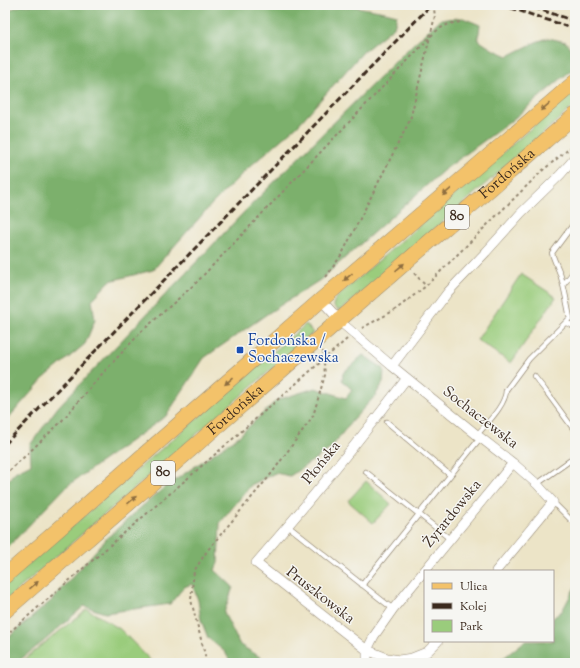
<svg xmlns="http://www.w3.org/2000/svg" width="580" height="668" viewBox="0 0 580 668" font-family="'Sorts Mill Goudy',serif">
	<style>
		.green { fill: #9acc7c; stroke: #6a7b4d }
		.forest { fill: #7bb06c; stroke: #5b6d45 }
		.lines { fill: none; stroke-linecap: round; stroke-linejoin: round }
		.lane-casing { stroke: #948772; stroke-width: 6 }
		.street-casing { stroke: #948772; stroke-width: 10 }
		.primary-casing { stroke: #948772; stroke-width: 16 }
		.path { stroke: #948772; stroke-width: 2; stroke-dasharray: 3 3; stroke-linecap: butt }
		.lane { stroke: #fff; stroke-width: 4.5 }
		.street { stroke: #fff; stroke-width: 9 }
		.primary { stroke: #f3c26a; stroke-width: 15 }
		.rail { stroke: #3b2a1e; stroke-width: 3; stroke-dasharray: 6 3; stroke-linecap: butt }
		.oneway { fill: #8e6e40 }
		.transit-dot { fill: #1a4fb4; stroke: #f6f6f2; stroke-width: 1.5 }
		.labels { text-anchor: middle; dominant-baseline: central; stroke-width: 3; stroke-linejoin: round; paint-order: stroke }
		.shield { fill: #f6f6f2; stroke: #73675e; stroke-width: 1 }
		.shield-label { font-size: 14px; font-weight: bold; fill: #3b2a1e }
		.street-label { font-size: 15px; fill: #3b2a1e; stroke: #f6f6f2 }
		.transit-label { font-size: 15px; fill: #164399; stroke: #f6f6f2; text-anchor: start }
	</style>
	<rect width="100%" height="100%" fill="#f6f6f2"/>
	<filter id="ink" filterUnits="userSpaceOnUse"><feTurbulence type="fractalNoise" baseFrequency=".025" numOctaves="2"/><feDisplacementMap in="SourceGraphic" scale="8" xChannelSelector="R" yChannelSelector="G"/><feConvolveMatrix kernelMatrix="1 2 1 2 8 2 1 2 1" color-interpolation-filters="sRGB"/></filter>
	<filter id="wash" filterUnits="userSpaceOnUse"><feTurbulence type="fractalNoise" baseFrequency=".012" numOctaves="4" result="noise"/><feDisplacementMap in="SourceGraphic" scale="16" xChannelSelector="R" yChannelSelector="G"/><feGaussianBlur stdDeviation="0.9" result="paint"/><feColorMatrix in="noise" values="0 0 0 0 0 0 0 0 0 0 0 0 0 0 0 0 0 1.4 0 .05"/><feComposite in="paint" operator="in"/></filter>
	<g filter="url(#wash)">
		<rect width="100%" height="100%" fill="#ece4c7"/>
		<path class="green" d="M 575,90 L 575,105 L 342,310 L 338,310 L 335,308 L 333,305 L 335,300 L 339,295 Z
			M 521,274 L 556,297 L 511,363 L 477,340 Z
			M 306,324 L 313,333 L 5,601 L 5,584 Z
			M 366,481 L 391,504 L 373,523 L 348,501 Z
			M 87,609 L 120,629 L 153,663 L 20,663 Z"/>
		<path class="forest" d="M 23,5 L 346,5 L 385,12 L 397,15 L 394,27 L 363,52 L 298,125 L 246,170 L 211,205 L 153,270 L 110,281 L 92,300 L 95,320 L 85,344 L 43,379 L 5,422 L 5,11 Z
			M 463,18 L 480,25 L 478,40 L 492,49 L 508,56 L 536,42 L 548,38 L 566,42 L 575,55 L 575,67 L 511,121 L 444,170 L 320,280 L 267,314 L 204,358 L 166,416 L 67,486 L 5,550 L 5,484 L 15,472 L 31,464 L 30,445 L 58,407 L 246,210 L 410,47 L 441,19 Z
			M 363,355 L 384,369 L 383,383 L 375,396 L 351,422 L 330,449 L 290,476 L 275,473 L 251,485 L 220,523 L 218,563 L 215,570 L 233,587 L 224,613 L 240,645 L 270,663 L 231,663 L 225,652 L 208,638 L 201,620 L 198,600 L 192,584 L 184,587 L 170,604 L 105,613 L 84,606 L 44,641 L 16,663 L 5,663 L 5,640 L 51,601 L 107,538 L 139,509 L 165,487 L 239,436 L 277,400 L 315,388 L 346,398 L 352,390 L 342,380 L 343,373 Z
			M 575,587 L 575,663 L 497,663 L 525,641 L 553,641 L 553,618 L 562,611 Z"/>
	</g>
	<g filter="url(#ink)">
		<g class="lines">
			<defs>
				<path id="lane" d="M 563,285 L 575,270
					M 566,323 L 575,326
					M 534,376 L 545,390 L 575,431
					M 387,422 L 450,475
					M 477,435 C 486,424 506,405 506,390 L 529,359 L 570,318 C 567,304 565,290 561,277 C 559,269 554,261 552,253 L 575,222
					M 366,472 L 450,539
					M 537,484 L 575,457
					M 553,502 L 571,520
					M 288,526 L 393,609
					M 362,585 L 481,437"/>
				<path id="street" d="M 321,300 L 344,325 L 392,366 L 477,435 L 513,463 L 537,484 L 553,502 L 496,571
					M 392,366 L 448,292 L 486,252 L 521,213 L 560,175 L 575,158
					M 407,378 C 359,441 308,503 256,563 L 367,650 L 387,658 L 399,660 L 412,658 L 427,652 L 438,641
					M 367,663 L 367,650 L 374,636 L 393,609 L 513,463"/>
				<g id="primary">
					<path d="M 5,576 L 321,300 L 575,82"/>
					<path id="s1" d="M 5,611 L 575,115"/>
				</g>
			</defs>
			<use href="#lane" class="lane-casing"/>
			<use href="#street" class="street-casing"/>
			<use href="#primary" class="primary-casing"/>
			<path class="path" d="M 414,273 L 426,286
				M 326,277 L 342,254 L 410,120 L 435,16 L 434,9
				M 362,328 L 395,310 L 426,286 L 488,224 L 543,170 L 575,144
				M 5,475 L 60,423 L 101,375 L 142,331 L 195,284 L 434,33 C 444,25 450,23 462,22
				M 5,636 L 188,478 L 347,339
				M 207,663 L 191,600 L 194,571 L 207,551 L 272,473 L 313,416 L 325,375 L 323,351"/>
			<use href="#lane" class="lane"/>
			<use href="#street" class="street"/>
			<use href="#primary" class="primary"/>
			<path class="rail" d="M 502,5 L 575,29
				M 526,5 L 575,21
				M 5,444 L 431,5"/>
		</g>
		<defs><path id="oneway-solid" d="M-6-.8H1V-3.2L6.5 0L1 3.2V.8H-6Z"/></defs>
		<g class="oneway">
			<use href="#oneway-solid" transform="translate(545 107) rotate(139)"/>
			<use href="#oneway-solid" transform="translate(447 192) rotate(139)"/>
			<use href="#oneway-solid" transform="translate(400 267) rotate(-41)"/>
			<use href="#oneway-solid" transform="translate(348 277) rotate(139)"/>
			<use href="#oneway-solid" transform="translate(229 381) rotate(139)"/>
			<use href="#oneway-solid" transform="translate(132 500) rotate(-41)"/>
			<use href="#oneway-solid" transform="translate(34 585) rotate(-41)"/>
		</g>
	</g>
	<rect class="transit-dot" x="236" y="346" width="8" height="8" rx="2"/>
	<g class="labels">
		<g class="shield">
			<rect x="445" y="205" width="24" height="24" rx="3"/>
			<rect x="151" y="461" width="24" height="24" rx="3"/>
		</g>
		<g class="shield-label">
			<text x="457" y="217">80</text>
			<text x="163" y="473">80</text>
		</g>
		<g class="street-label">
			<text stroke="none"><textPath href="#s1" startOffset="666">Fordońska</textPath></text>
			<text stroke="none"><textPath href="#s1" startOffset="306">Fordońska</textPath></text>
			<text transform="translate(480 418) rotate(38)">Sochaczewska</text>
			<text transform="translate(322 463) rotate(-51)">Płońska</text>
			<text transform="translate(453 514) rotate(-51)">Żyrardowska</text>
			<text transform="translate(320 596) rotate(38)">Pruszkowska</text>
		</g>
		<g class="transit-label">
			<text x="248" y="341">Fordońska /<tspan x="248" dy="17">Sochaczewska</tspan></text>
		</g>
	</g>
	<rect width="580" height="668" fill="none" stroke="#f6f6f2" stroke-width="20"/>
	<rect x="424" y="570" width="130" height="72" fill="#f6f6f2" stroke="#aba49d"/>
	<rect x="432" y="583" width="20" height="6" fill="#f3c26a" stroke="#aba49d"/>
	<text x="460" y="590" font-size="12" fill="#3b2a1e">Ulica</text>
	<rect x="432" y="603" width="20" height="6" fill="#3b2a1e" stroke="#aba49d"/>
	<text x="460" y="610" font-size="12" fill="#3b2a1e">Kolej</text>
	<rect x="432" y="620" width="20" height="12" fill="#9acc7c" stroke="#aba49d"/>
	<text x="460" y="630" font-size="12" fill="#3b2a1e">Park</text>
</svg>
